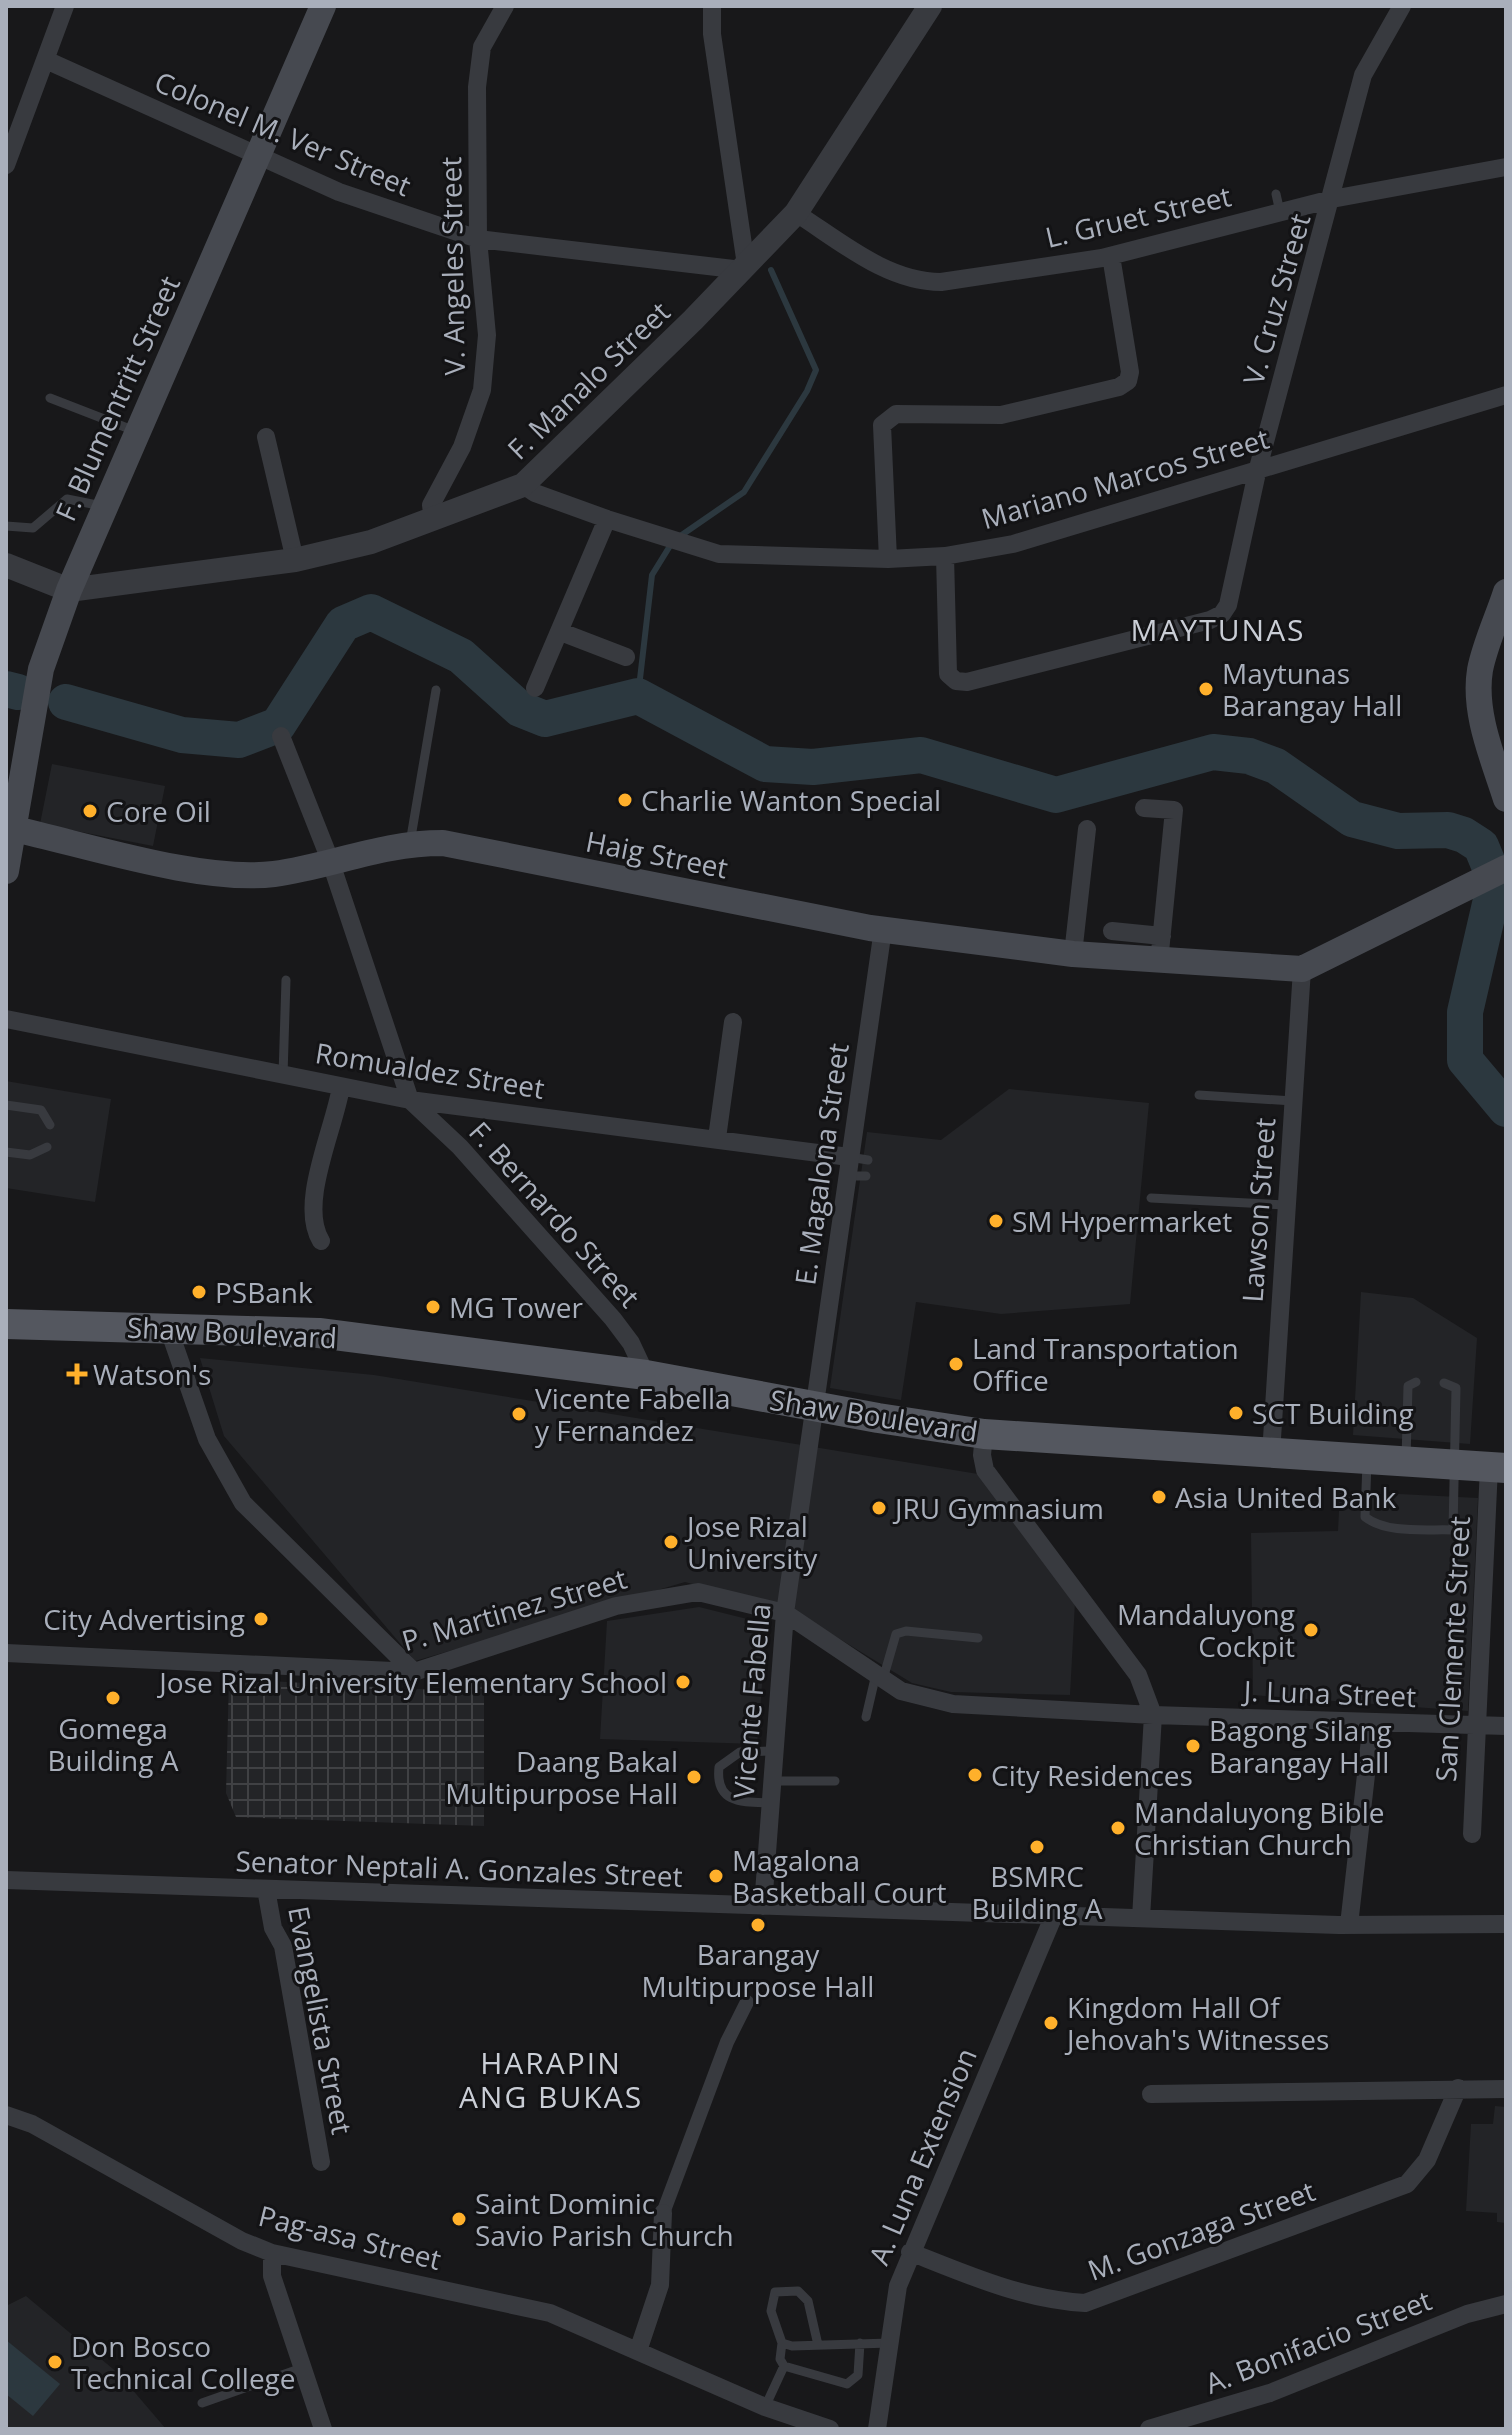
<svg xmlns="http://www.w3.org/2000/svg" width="1512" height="2435" viewBox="0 0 1512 2435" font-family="'Open Sans',sans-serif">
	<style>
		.built { fill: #232427 }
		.industrial { fill: url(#industrial-grid) }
		.water { fill: #2c383f }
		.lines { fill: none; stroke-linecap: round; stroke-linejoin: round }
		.stream { stroke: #2c383f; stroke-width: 6 }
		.river { stroke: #2c383f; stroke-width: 36 }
		.service { stroke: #383a3f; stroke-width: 9 }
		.pedestrian { stroke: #383a3f; stroke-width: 14 }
		.minor { stroke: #383a3f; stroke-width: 18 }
		.tertiary { stroke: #383a3f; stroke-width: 24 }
		.secondary { stroke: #464950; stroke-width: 26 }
		.primary { stroke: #54575f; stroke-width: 30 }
		.poi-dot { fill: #ffb02b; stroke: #131315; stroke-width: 3 }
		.labels { text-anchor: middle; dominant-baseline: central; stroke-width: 6; stroke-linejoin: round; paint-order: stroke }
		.street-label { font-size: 28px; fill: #a9afbb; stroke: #131315 }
		.poi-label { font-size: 28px; fill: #a9afbb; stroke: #131315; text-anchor: start }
		.neighbourhood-label { font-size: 30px; letter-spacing: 2px; fill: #caced6; stroke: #131315 }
	</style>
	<defs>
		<pattern id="industrial-grid" width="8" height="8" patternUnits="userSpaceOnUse" patternTransform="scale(2)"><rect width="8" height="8" fill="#232427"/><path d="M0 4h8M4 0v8" fill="none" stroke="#404144"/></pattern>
	</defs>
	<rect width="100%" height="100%" fill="#18181a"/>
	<path class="built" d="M 52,764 L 165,786 L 153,846 L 40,824 Z
		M 6,1081 L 111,1099 L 95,1202 L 6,1188 Z
		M 1009,1089 L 1149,1103 L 1130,1304 L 1001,1314 L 916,1302 L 901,1400 L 830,1388 L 867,1132 L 941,1140 Z
		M 1361,1292 L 1413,1298 L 1477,1338 L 1470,1444 L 1353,1435 Z
		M 200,1358 L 374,1375 L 978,1474 L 1075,1602 L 1070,1695 L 951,1692 L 912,1683 L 792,1610 L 685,1582 L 415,1661 L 224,1436 Z
		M 1340,1491 L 1478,1498 L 1468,1711 L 1253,1695 L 1251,1533 L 1338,1531 Z
		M 699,1607 L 767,1624 L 757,1744 L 600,1739 L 607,1621 Z
		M 1495,2106 L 1506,2107 L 1506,2223 L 1497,2222 L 1497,2213 L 1466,2211 L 1471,2124 L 1493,2124 Z
		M 26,2296 L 119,2374 L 166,2429 L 6,2429 L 6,2306 Z"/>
	<path class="industrial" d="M 484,1677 L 484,1826 L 236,1817 L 226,1793 L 229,1679 L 436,1690 Z"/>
	<path class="water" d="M 6,2340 L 60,2384 L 33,2416 L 6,2394 Z"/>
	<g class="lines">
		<path class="stream" d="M 638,696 L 652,575 L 673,541 L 744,492 L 807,391 L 816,370 L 771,270
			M 45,697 L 66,702"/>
		<path class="river" d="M 6,689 L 18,692
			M 66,702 L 182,735 L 239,740 L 278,725 L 343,624 L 371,612 L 461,656 L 520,709 L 545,719 L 638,696 L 765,764 L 813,767 L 921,755 L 1056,795 L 1213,752 L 1249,756 L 1276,766 L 1352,819 L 1398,831 L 1448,830 L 1464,835 L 1481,846 L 1488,863
			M 1492,877 L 1493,891 L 1465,1012 L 1465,1060 L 1506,1109"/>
		<path class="service" d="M 1276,194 L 1280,212
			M 50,398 L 135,431
			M 6,526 L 33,528 L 67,499 L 102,506
			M 410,843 L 436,690
			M 283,1075 L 286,980
			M 1199,1095 L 1293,1101
			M 6,1105 L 41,1110 L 50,1125
			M 6,1152 L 30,1155 L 47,1147
			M 849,1157 L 868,1160
			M 846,1176 L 866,1176
			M 1151,1198 L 1286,1205
			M 1406,1459 L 1408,1386 L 1416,1382
			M 1367,1462 L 1365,1517 C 1387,1534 1426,1529 1453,1530 L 1456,1388 L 1444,1383
			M 883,1679 L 896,1634 L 906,1631 L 978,1638
			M 866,1717 L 876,1674
			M 772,1781 L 835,1781
			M 771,1803 C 742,1802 715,1804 719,1767 L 740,1752 L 775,1751
			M 782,2343 L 780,2359 L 784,2366 L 847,2384 L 858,2375 L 860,2343
			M 818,2345 L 808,2301 L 798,2291 L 775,2292 L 771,2311 L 782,2343 L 792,2346 L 890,2343
			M 202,2403 L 302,2368
			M 765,2407 L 784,2366"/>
		<path class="pedestrian" d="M 663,2213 L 727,2042 L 747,2002"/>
		<path class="minor" d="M 712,6 L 712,34 L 746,265
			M 46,60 L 339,192 L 478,239 L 742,270
			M 6,165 L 65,6
			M 796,213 C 840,241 887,282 941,282 L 1102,258 L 1332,199 L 1506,167
			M 266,437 L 295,560
			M 523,485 L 535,493 L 607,519 L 719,554 L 888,559 L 945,556 L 1013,544 L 1506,395
			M 433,520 L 431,505 L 462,447 L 482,390 L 487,335 L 478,239 L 477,87 L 482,47 L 505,6
			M 945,556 L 948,674 L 956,681 L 967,682 L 1210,620 L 1222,614 L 1228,605 L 1258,468 L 1363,75 L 1402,6
			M 888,559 L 882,425 L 896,414 L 1001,415 L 1119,387 L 1128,381 L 1130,372 L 1111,256
			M 561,632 L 626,657
			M 535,688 L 607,519
			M 281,736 L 330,860 L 410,1100 L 460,1147 L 613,1319 L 631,1343 L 646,1375
			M 1144,808 L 1174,810 L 1159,962
			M 1112,931 L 1162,936
			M 1073,954 L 1087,829
			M 6,1019 L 410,1100 L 849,1157
			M 717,1138 L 733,1022
			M 321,1241 C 298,1204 334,1130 341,1087
			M 168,1327 L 207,1439 L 243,1503 L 414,1672
			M 984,1434 L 982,1455 L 985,1470 L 1138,1675 L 1153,1715 L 1141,1918
			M 1271,1454 L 1302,969
			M 6,1653 L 414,1672 L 616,1606 L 698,1592 L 785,1613 L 901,1691 L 953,1704 L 1153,1715 L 1506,1726
			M 1472,1834 L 1489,1467
			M 6,1880 L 1339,1925 L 1506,1924
			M 266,1889 L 273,1928 L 283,1946 L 321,2162
			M 763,1906 L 785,1613 L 883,929
			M 1349,1925 L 1372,1722
			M 1151,2094 L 1506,2089
			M 6,2115 L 32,2124 L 242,2241 L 272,2253 L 550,2313 L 765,2407 L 830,2429
			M 910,2252 C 968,2275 1022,2299 1085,2303 L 1407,2184 L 1427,2160 L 1458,2088
			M 272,2253 L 272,2276 L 323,2429
			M 638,2351 L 660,2285 L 663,2213
			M 877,2429 L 898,2286 L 1054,1915
			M 1149,2429 L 1270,2393 L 1467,2314 L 1506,2304"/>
		<path class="tertiary" d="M 6,565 L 69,590 L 295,560 L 371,542 L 523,485 L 693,320 L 796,213 L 930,6"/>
		<path class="secondary" d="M 1506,592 C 1498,617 1485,644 1480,670 C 1473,713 1493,758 1506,799
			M 14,829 C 87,845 202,883 274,874 C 333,866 380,843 443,843 L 870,928 L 1073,954 L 1302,969 L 1506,868
			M 6,871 L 41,669 L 69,590 L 323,6"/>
		<path class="primary" d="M 6,1324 L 319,1333 L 646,1375 L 878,1418 L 984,1434 L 1506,1468"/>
	</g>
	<g class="poi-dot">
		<circle cx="1206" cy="689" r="8"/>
		<circle cx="625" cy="800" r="8"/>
		<circle cx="90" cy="811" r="8"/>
		<circle cx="996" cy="1221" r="8"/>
		<circle cx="199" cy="1292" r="8"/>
		<circle cx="433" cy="1307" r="8"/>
		<circle cx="956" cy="1364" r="8"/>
		<path d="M73 1362h8v8h8v8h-8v8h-8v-8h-8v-8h8z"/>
		<circle cx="1236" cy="1413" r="8"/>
		<circle cx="519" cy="1414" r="8"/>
		<circle cx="1159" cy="1497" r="8"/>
		<circle cx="879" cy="1508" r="8"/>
		<circle cx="671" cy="1542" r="8"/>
		<circle cx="261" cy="1619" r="8"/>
		<circle cx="1311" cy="1630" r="8"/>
		<circle cx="683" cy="1682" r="8"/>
		<circle cx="113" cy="1698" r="8"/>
		<circle cx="1193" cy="1746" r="8"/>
		<circle cx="975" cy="1775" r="8"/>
		<circle cx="694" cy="1777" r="8"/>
		<circle cx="1118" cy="1828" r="8"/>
		<circle cx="1037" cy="1847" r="8"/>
		<circle cx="716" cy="1876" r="8"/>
		<circle cx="758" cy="1925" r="8"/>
		<circle cx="1051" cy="2023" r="8"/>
		<circle cx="459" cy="2219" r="8"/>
		<circle cx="55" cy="2362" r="8"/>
	</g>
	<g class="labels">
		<g class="street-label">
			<text transform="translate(283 133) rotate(23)">Colonel M. Ver Street</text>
			<text transform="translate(1138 216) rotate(-13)">L. Gruet Street</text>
			<text transform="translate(452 266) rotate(-91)">V. Angeles Street</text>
			<text transform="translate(1276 299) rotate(-74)">V. Cruz Street</text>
			<text transform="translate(588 380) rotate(-44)">F. Manalo Street</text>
			<text transform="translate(117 398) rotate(-66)">F. Blumentritt Street</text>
			<text transform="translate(1125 478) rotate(-16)">Mariano Marcos Street</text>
			<text transform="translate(657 854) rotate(11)">Haig Street</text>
			<text transform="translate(430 1070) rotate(9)">Romualdez Street</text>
			<text transform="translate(821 1164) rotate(-82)">E. Magalona Street</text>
			<text transform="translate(1258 1210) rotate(-86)">Lawson Street</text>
			<text transform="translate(555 1214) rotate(48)">F. Bernardo Street</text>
			<text transform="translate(232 1332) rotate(3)">Shaw Boulevard</text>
			<text transform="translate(874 1415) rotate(9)">Shaw Boulevard</text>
			<text transform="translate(514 1609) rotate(-16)">P. Martinez Street</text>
			<text transform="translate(1452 1649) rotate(-87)">San Clemente Street</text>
			<text transform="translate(1330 1693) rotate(2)">J. Luna Street</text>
			<text transform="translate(751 1701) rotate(-85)">Vicente Fabella</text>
			<text transform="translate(459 1868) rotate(2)">Senator Neptali A. Gonzales Street</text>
			<text transform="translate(321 2020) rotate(79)">Evangelista Street</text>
			<text transform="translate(922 2156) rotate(-67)">A. Luna Extension</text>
			<text transform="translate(1201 2230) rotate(-20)">M. Gonzaga Street</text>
			<text transform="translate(350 2237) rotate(14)">Pag-asa Street</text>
			<text transform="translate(1318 2341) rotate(-21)">A. Bonifacio Street</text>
		</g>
		<g class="poi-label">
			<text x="1222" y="673">Maytunas<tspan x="1222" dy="32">Barangay Hall</tspan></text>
			<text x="641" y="800">Charlie Wanton Special</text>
			<text x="106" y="811">Core Oil</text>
			<text x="1012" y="1221">SM Hypermarket</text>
			<text x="215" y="1292">PSBank</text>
			<text x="449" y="1307">MG Tower</text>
			<text x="972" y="1348">Land Transportation<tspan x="972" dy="32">Office</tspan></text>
			<text x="93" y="1374">Watson's</text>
			<text x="535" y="1398">Vicente Fabella<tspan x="535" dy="32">y Fernandez</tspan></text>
			<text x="1252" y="1413">SCT Building</text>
			<text x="1175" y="1497">Asia United Bank</text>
			<text x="895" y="1508">JRU Gymnasium</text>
			<text x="687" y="1526">Jose Rizal<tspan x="687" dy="32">University</tspan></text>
			<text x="1295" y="1614" text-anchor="end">Mandaluyong<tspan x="1295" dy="32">Cockpit</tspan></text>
			<text x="245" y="1619" text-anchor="end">City Advertising</text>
			<text x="667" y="1682" text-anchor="end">Jose Rizal University Elementary School</text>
			<text x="113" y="1728" text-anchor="middle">Gomega<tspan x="113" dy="32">Building A</tspan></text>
			<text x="1209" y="1730">Bagong Silang<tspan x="1209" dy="32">Barangay Hall</tspan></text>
			<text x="678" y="1761" text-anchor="end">Daang Bakal<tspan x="678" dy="32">Multipurpose Hall</tspan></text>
			<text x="991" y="1775">City Residences</text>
			<text x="1134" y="1812">Mandaluyong Bible<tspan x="1134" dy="32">Christian Church</tspan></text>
			<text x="732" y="1860">Magalona<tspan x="732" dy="32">Basketball Court</tspan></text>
			<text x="1037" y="1876" text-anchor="middle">BSMRC<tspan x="1037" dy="32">Building A</tspan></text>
			<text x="758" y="1954" text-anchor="middle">Barangay<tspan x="758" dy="32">Multipurpose Hall</tspan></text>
			<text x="1067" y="2007">Kingdom Hall Of<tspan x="1067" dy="32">Jehovah's Witnesses</tspan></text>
			<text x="475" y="2203">Saint Dominic<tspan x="475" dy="32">Savio Parish Church</tspan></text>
			<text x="71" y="2346">Don Bosco<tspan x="71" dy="32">Technical College</tspan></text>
		</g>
		<g class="neighbourhood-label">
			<text x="1218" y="629">MAYTUNAS</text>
			<text x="551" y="2062">HARAPIN<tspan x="551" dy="34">ANG BUKAS</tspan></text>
		</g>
	</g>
	<rect width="1512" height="2435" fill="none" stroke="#a9afbb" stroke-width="16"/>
</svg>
